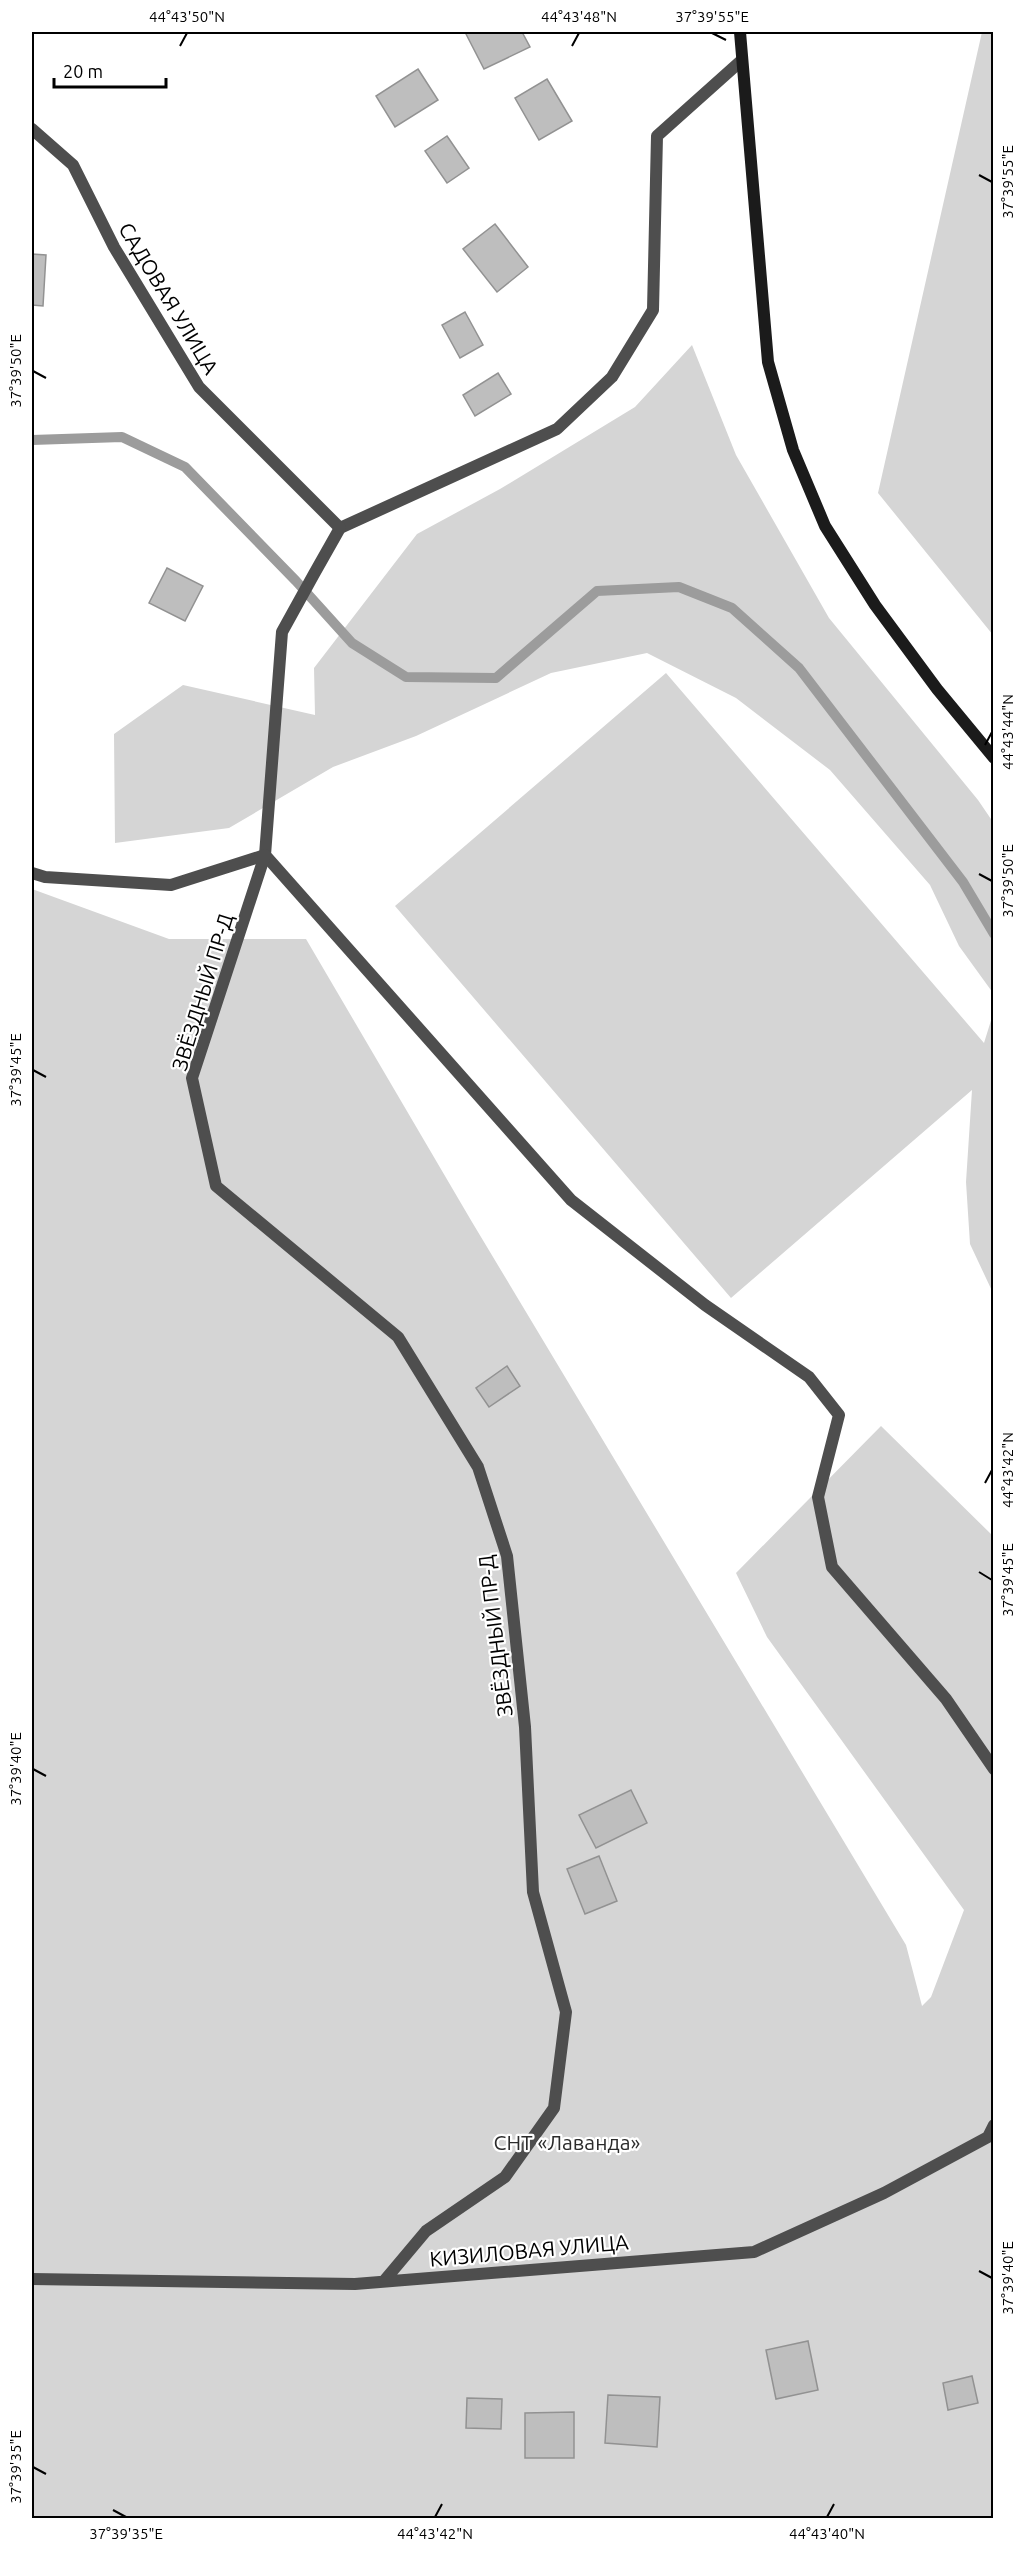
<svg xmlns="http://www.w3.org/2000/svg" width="1025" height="2550" viewBox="0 0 1025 2550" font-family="Ubuntu,sans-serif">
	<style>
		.green { fill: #d5d5d5 }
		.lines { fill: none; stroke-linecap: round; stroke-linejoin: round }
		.stream { stroke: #9c9c9c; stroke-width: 10 }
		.building { fill: #bebebe; stroke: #929292; stroke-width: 1.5 }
		.service { stroke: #4e4e4e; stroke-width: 12 }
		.minor { stroke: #4e4e4e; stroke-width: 12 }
		.secondary { stroke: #1b1b1b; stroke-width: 12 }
		.ticks { fill: none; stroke: #000; stroke-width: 2 }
		.labels { text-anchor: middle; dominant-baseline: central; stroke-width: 4.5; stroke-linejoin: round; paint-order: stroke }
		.street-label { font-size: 21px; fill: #000; stroke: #fff }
		.park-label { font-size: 21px; fill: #2c2c2c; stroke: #fff }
		.neatline { fill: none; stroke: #000; stroke-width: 2 }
		.ticks-label { font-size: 15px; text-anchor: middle; fill: #000 }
	</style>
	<rect width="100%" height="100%" fill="#fff"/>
	<path class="green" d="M 982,32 L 994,32 L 993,635 L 878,493 Z
		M 692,345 L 736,455 L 829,618 L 978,800 L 993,822 L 993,993 L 959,946 L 930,885 L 830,770 L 736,698 L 647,653 L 551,673 L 416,736 L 333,767 L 229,828 L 115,843 L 114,734 L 183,685 L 315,715 L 314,668 L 417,534 L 500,489 L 635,407 Z
		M 666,673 L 984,1043 L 993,1014 L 993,1293 L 970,1244 L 966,1182 L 972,1090 L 731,1298 L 395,906 Z
		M 32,889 L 169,939 L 306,939 L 472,1222 L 906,1945 L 922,2006 L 931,1997 L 964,1910 L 767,1637 L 736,1573 L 881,1426 L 993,1536 L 993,2518 L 32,2518 Z"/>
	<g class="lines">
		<path class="stream" d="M 32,440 L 122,437 L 185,467 L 296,581 L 352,643 L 406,677 L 496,678 L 597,591 L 679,587 L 732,608 L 799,668 L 963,882 L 994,934"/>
	</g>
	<path class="building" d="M 465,32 L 522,32 L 530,47 L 484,69 Z
		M 418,69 L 438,100 L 395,127 L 376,96 Z
		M 547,79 L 572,121 L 539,140 L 515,98 Z
		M 447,136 L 469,168 L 447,183 L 425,151 Z
		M 495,224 L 528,267 L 497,292 L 463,249 Z
		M 32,254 L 46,255 L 43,306 L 32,305 Z
		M 465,312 L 483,345 L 460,358 L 442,325 Z
		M 498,373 L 511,394 L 475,416 L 463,395 Z
		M 167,568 L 203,586 L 185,621 L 149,603 Z
		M 507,1366 L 520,1386 L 489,1407 L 476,1388 Z
		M 631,1790 L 647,1823 L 596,1848 L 579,1815 Z
		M 599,1856 L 617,1901 L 585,1914 L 567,1869 Z
		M 808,2341 L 818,2390 L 776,2399 L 766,2350 Z
		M 972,2376 L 978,2403 L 948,2410 L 943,2383 Z
		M 608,2395 L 660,2397 L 657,2447 L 605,2443 Z
		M 467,2398 L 502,2399 L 501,2429 L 466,2428 Z
		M 574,2412 L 574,2458 L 525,2458 L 525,2413 Z"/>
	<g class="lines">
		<path class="service" d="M 742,60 L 657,136 L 653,310 L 612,377 L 557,429 L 340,528 L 314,574 L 282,632 L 265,855 L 571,1200 L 705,1305 L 809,1377 L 839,1415 L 818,1497 L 832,1567 L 946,1699 L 994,1769"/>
		<path class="minor" d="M 32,129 L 73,165 L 114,247 L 199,387 L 340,528
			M 265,855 L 192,1078 L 216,1186 L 398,1337 L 478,1467 L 507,1556 L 525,1727 L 533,1892 L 566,2012 L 554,2108 L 505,2177 L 426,2231 L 384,2281
			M 32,873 L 45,877 L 171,885 L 265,855
			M 32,2279 L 355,2284 L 754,2252 L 884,2193 L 988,2137 L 994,2125"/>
		<path class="secondary" d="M 740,32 L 768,362 L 793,450 L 825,526 L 875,605 L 937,689 L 994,758"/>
	</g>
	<path class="ticks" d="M 712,33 L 726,40M 180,46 L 187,33M 572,46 L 579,33M 979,175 L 992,182M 33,371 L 46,378M 985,745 L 992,732M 979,874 L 992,881M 33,1070 L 46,1077M 985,1483 L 992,1470M 979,1572 L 992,1580M 33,1769 L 46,1776M 979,2271 L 992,2278M 33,2467 L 46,2474M 113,2510 L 126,2517M 435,2517 L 442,2504M 827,2517 L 834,2504"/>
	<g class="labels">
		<g class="street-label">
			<text transform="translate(169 298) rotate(59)">САДОВАЯ УЛИЦА</text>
			<text transform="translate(202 992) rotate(-73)">ЗВЁЗДНЫЙ ПР-Д</text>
			<text transform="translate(495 1636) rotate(-97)">ЗВЁЗДНЫЙ ПР-Д</text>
			<text transform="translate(529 2250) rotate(-5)">КИЗИЛОВАЯ УЛИЦА</text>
		</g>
		<g class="park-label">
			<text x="567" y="2142">СНТ «Лаванда»</text>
		</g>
	</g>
	<rect width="1025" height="2550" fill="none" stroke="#ffffff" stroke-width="66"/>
	<path d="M54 78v9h112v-9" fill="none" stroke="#000000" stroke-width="3"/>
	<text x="63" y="78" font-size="18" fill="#000000" stroke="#ffffff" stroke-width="4.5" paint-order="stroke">20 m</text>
	<rect x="33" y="33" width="959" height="2484" class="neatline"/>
	<g class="ticks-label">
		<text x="187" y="22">44°43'50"N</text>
		<text x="579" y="22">44°43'48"N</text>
		<text x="712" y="22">37°39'55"E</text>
		<text transform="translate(1008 182) rotate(-90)" y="5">37°39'55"E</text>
		<text transform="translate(16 371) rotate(-90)" y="5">37°39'50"E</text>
		<text transform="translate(1008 732) rotate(-90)" y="5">44°43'44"N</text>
		<text transform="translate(1008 881) rotate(-90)" y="5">37°39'50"E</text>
		<text transform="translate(16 1070) rotate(-90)" y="5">37°39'45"E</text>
		<text transform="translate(1008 1470) rotate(-90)" y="5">44°43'42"N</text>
		<text transform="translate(1008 1580) rotate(-90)" y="5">37°39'45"E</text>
		<text transform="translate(16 1769) rotate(-90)" y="5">37°39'40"E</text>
		<text transform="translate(1008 2278) rotate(-90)" y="5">37°39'40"E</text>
		<text transform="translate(16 2467) rotate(-90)" y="5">37°39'35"E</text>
		<text x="126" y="2539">37°39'35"E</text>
		<text x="435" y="2539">44°43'42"N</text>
		<text x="827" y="2539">44°43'40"N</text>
	</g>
</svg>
